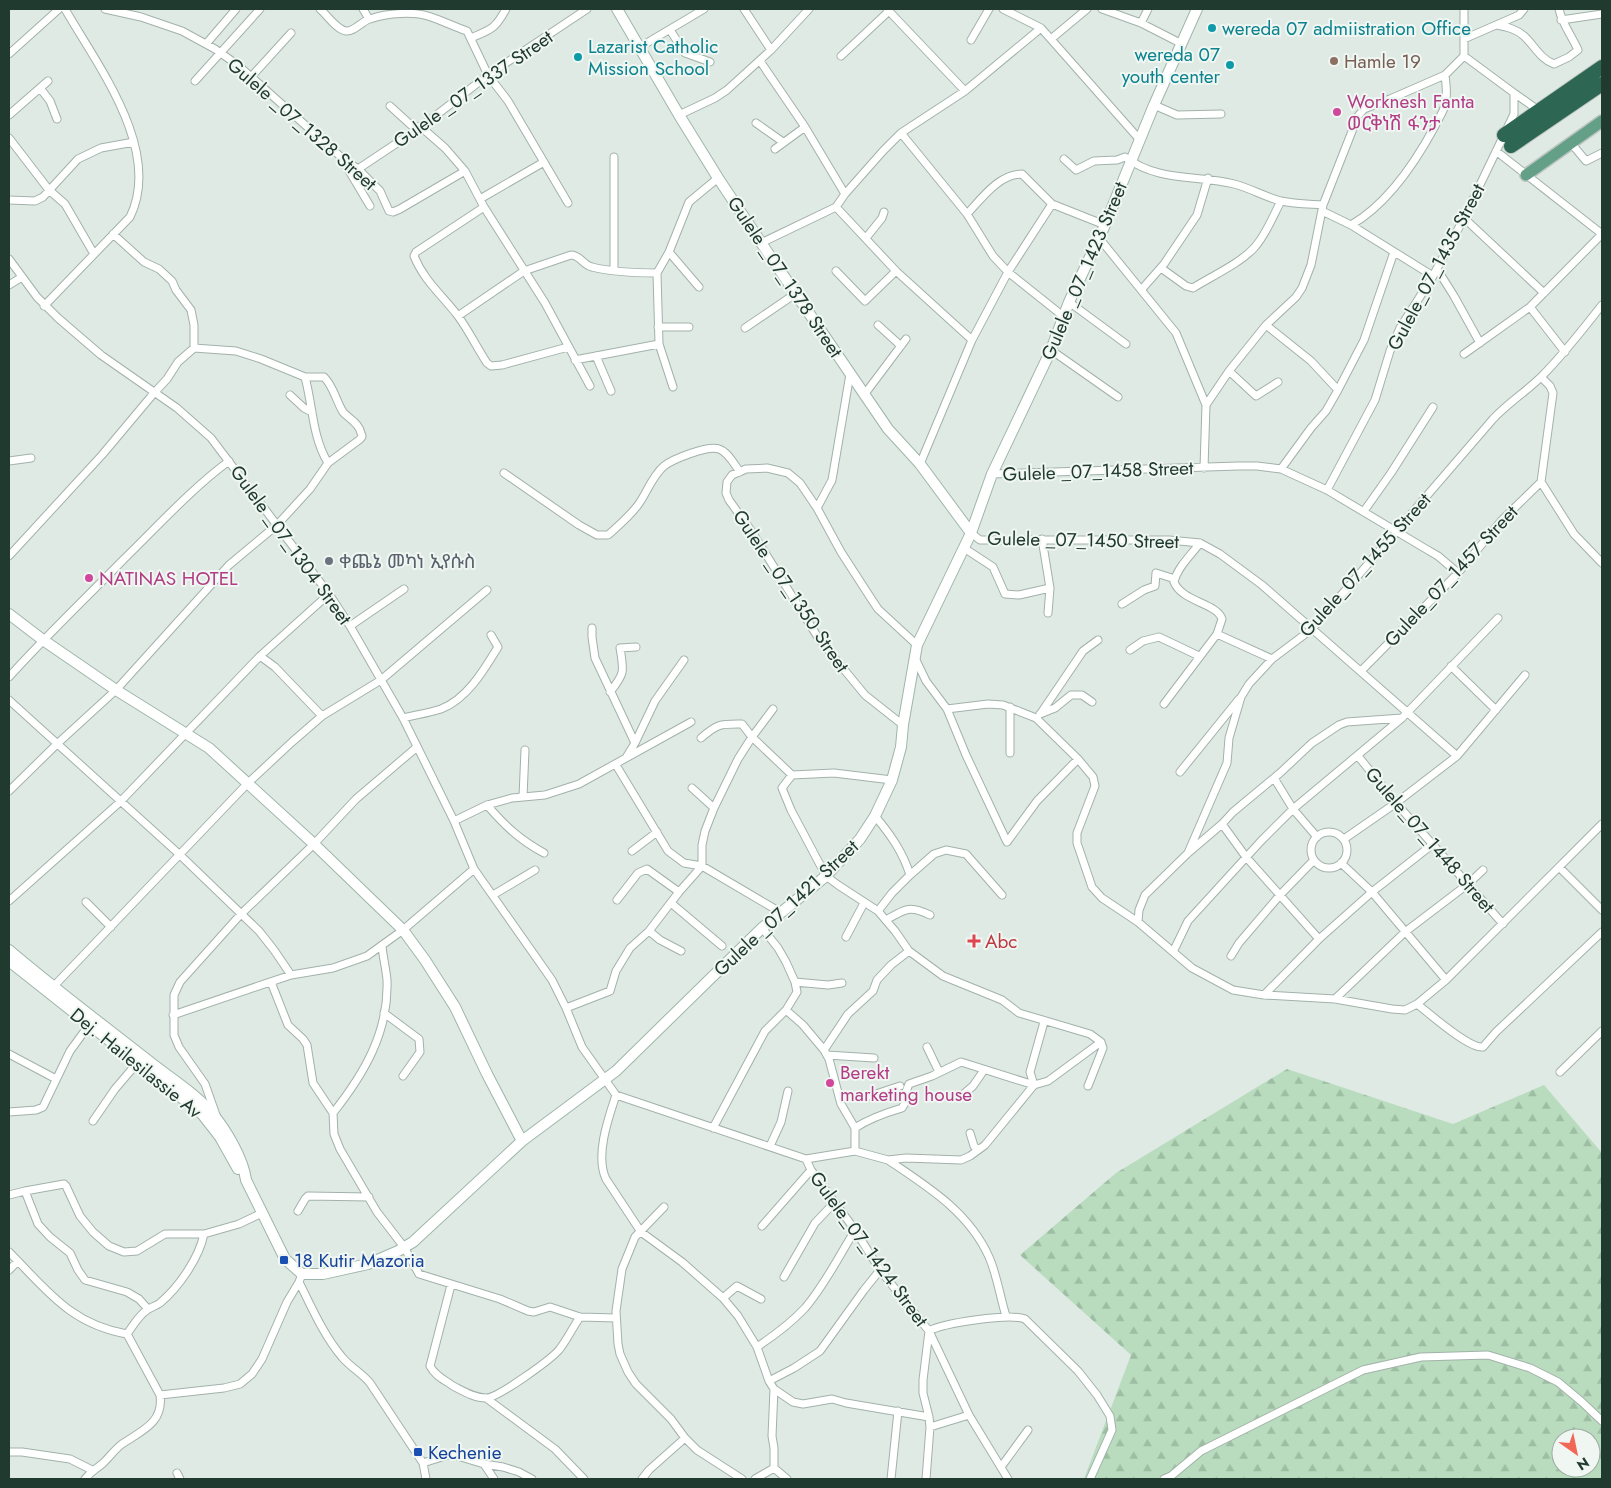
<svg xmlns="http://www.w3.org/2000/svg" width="1611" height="1488" viewBox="0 0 1611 1488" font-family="Jost,'Noto Sans Ethiopic',sans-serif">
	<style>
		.forest { fill: url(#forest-firs); fill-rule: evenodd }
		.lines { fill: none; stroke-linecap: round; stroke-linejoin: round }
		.street-casing { stroke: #a2b2aa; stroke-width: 9 }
		.secondary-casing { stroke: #9eb6aa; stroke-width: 12 }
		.primary-casing { stroke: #bcc4c1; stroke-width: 14 }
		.highway-casing { stroke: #bcc4c1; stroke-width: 16 }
		.street { stroke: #fff; stroke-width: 7 }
		.secondary { stroke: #fff; stroke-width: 10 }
		.primary { stroke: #64a088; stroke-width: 11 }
		.highway { stroke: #2d6653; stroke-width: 14 }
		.culture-dot { fill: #0f9aa8; stroke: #f0f7f2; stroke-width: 2 }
		.education-dot { fill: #8d6e63; stroke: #f0f7f2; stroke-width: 2 }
		.hotel-dot { fill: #d1479c; stroke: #f0f7f2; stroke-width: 2 }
		.worship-dot { fill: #6b7280; stroke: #f0f7f2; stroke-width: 2 }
		.health-dot { fill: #e0444e; stroke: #f0f7f2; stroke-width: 2 }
		.transit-dot { fill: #1a4fb4; stroke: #f0f7f2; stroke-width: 2 }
		.labels { text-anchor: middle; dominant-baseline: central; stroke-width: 4; stroke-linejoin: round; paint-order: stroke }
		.culture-label { font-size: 19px; fill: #0d838f; stroke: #f0f7f2; text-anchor: start }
		.education-label { font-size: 19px; fill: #785e54; stroke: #f0f7f2; text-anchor: start }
		.street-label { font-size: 19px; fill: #203a30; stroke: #f0f7f2 }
		.hotel-label { font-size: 19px; fill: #b23c85; stroke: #f0f7f2; text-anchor: start }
		.worship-label { font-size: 19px; fill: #5b616d; stroke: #f0f7f2; text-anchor: start }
		.health-label { font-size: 19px; fill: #be3a42; stroke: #f0f7f2; text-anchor: start }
		.transit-label { font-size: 19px; fill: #164399; stroke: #f0f7f2; text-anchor: start }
	</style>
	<defs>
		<pattern id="forest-firs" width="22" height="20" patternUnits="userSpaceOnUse" patternTransform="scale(1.25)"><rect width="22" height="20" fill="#b8dcbd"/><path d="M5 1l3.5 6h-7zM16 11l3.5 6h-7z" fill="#9ebea3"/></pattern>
	</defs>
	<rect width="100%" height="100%" fill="#dfeae4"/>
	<path class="forest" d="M 1287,1069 L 1453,1124 L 1544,1085 L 1602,1153 L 1602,1479 L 1084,1479 L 1131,1355 L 1020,1255 L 1116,1173 ZM 1561,1438 L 1591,1438 L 1591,1468 L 1561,1468 Z"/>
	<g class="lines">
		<defs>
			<path id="street" d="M 105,9 L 141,17 L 182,31 L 215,49 L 239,66 L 341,157 L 358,169 L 380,191 L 389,211 L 393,212 L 400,209 L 465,171
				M 320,9 C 327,15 337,30 346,31 C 354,32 362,21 370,19 C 387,13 414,11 431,17 C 443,21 455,27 467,31 L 488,75 L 508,101 L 568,203
				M 363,9 L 369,19
				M 744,9 L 771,50
				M 887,9 L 965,91
				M 1003,9 L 1041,28 L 1140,140
				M 1102,9 L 1141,23 L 1182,44
				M 1464,9 L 1464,56
				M 1561,20 L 1602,14
				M 1141,23 L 1148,9
				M 1497,25 C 1507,27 1516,29 1524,36 C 1534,45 1540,59 1554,64 L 1569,57 L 1578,50 C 1572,36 1562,24 1559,9
				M 670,30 L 685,53 L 710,62
				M 471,38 C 492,29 495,29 506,9
				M 1051,39 L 1087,9
				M 1464,39 L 1519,15 L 1524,9
				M 971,40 L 989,9
				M 206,44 L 236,9
				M 640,47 L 704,9
				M 9,54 L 59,9
				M 841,56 L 889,11
				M 760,61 L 805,127 L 845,194
				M 251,77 L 291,33
				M 195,81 L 260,9
				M 40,88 L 50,101 L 57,119
				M 1514,93 L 1538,110
				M 1154,105 L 1177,115 L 1221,114
				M 390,106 L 412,126 L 421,127 L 445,148 L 465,171 L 484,207 L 545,303 L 590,386
				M 9,115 L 48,81
				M 679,115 L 715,98 L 727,90 L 771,50 L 809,9
				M 756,123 L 783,142
				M 901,133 L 967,214 L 993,256 L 1008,272 L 1063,316
				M 9,138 L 49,190 L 65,204 L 94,254
				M 1571,143 L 1586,161 L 1602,153
				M 775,149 L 805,127
				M 1496,151 L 1602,234
				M 342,159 L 370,206
				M 1064,159 L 1076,170 L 1094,161 L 1117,160 L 1125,157 C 1158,182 1197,175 1234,184 C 1250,188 1265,197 1281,201 C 1295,204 1309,204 1323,205
				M 358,169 L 421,127 L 488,75 L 587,9
				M 480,199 L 544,162
				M 9,200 L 35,201 L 43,197 L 78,159 L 101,148 L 134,142
				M 484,207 L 416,252 L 414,256 C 424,281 443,296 458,316 C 469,331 477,348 487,363 L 491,366 L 502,365 L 568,347
				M 836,207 L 896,271 L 972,340
				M 1322,211 L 1351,225 L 1433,276
				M 967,214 C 982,198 999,174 1022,174 L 1052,204 L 1105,225
				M 1464,218 L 1544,293
				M 1351,225 C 1388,204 1415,163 1435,126 C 1438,119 1443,113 1445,105 C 1448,95 1446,85 1445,75
				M 113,234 L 144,262 L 159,269 L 172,281 L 176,290 L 191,310 L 194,325 L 194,348
				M 866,238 L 882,218 L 884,212
				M 1099,238 L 1176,333 L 1206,405
				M 761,243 L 836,207 L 845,194 L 883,151 L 901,133 L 965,91 L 1041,28
				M 669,252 L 699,287
				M 9,259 L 37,297 L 58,318 L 101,355 L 177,408 L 211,438 L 329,594 L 350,626 L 403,718 L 454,821 L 474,869 L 552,980 L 566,1008 L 582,1047 L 616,1095 L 806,1159 L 811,1170 L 855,1230 L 880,1270 L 929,1331 L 969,1415 L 1008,1479
				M 1161,268 L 1186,286 L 1193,288 C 1212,276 1239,264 1254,248 C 1266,235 1273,216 1281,201
				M 1437,269 L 1454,296 L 1480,343
				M 614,270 L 614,157
				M 836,271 L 865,301 L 896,271
				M 9,285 L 22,277
				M 1142,289 L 1164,264 L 1197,215 L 1208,178
				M 1069,302 L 1126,344
				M 44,306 L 130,217 C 163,150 97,65 65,9
				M 1530,307 L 1565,352
				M 458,316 L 524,271 L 571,255 C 580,255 583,265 592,267 C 612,272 635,273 657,273
				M 878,325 L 901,346
				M 1266,325 L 1311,361 L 1338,390
				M 658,327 L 689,327
				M 745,328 L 795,294
				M 1051,350 L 1118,397
				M 1464,354 L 1530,307 L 1602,234
				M 596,356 L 611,391
				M 575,360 L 659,344
				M 1229,371 L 1256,396 L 1278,382
				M 305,377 L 324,377 C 334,387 336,401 343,412 C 349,419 359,423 361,433 C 363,437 362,437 359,440 L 328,463
				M 1541,377 L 1550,386 L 1553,393 L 1541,482 L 1574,534 L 1602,563
				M 673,387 L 659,344 L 657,273 L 669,252 L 689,202 L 718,178
				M 290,395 L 304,408 L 312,412
				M 864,395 L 906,339
				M 9,461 L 31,458
				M 920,464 L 972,340 L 1008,272 L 1052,204
				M 1204,468 L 1206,405 L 1229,371 L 1266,325 L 1296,297 L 1302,288 L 1311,265 L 1323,205 L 1358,116 L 1364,109 L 1390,99 L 1445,75 L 1464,56
				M 1281,469 L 1311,428 L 1326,411 L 1338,390 L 1364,340 L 1394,252
				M 504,473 L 579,525 L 597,535 L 608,535 C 618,526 629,517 638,505 C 647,493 652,476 664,466 C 673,459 708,445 719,449 C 728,452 734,464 740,472
				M 992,474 L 1238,466 L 1257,466 L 1281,469 L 1327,490 L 1426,549 L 1438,556 L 1458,573
				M 1327,490 L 1375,400 L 1390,351 L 1400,328 L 1433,276 L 1464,218 L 1514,114 L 1514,93 L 1464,56
				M 817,508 L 832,480 L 850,374
				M 1364,511 L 1391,473 L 1433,407
				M 971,533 L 980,540 L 1169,540 L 1200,543 L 1220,554 L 1262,585 L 1457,756
				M 1042,539 L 1050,588 L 1048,613
				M 964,548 L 993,567 L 1005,594 L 1019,595 L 1050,588
				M 9,556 L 102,455 L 154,393 L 167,379 L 178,362 L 194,348 L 236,351 L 261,359 L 305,377 C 313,407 312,436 328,463 L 310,489 L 277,525 L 229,565 L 116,690 L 57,744 L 9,791
				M 1122,604 L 1144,590 L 1155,586 L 1156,573 L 1175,579
				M 350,626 L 404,589
				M 592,628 L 592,637 L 595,658 L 635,743 L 627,756
				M 1217,634 L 1272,659
				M 1130,650 L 1143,641 L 1159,637 L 1199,656
				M 260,656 L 275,667 L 322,716
				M 915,658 L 926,681 L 947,709 L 966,755 L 1007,842 L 1037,801 L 1078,759
				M 1451,666 L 1496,710
				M 1361,671 L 1458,573 L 1501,521 L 1541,482
				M 9,677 C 45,637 85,599 123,560 C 158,526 190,490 229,461
				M 610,692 C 625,673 624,672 620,648 L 636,647
				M 9,700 L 179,854 L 259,931 L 274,950 L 291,975
				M 1164,704 L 1217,634 L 1222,619 C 1217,603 1182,602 1174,582 C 1177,568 1191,555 1200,543
				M 947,709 L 988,704 L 1003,705 L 1036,718 L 1078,759 L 1093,777 L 1095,786 L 1077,833 L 1077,843 L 1092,887 L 1102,898 L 1138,922 L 1192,968 L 1233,990 L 1264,995 L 1335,999 L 1392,1009 L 1405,1010 L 1417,1004 L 1446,980 L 1602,824
				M 1041,713 L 1083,651 L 1098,640
				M 1040,714 L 1055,708 L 1071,695 L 1082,695 L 1092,702
				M 403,718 C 415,715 429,713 441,709 C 467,699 484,670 498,647 L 491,635
				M 903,725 L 865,695 L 819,639 L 752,532 L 729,500 L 726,493 L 727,482 L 732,475 L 746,469 L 767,468 L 788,473 L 800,483 L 817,508 L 841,552 L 872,600 L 878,609 L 917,645
				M 701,738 C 718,723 721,724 742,724 L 752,737 L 792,775
				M 635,743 L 655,701 L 684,660
				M 1010,753 L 1010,707
				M 1358,756 L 1396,803 L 1503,924
				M 616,765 L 668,851 L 684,863 L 702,866 L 780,912
				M 1180,772 L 1239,699
				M 1274,778 L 1293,809 L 1317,837
				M 892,780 L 834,773 L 792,775 L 782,788 L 791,810 L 826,876 L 838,885 L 878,911 L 895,931 L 909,951 L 943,976 L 1002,1000 L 1019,1013 L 1090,1034 L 1101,1042 L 1103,1048 L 1088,1086
				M 692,788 L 714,808
				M 523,797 L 525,750
				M 487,805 C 505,826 520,840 544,853
				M 875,816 C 890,834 903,852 910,875
				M 454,821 L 487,805 L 512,798 L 545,795 L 579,784 L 691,722
				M 1222,824 L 1246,857 L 1319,939
				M1311 850a18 18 0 1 1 36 0a18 18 0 1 1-36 0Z
				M 1344,839 L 1396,803 L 1457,756 L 1525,675
				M 632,851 L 657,832
				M 1188,853 L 1227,763 L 1229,738 L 1241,697 L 1249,684 L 1272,659 L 1312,629 L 1493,419 C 1508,403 1527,391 1542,376 C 1564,354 1583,329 1602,305
				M 1341,863 L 1372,892 L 1446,980
				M 1559,867 L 1602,910
				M 493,895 L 535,870
				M 617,900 L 638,873 L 647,869 L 679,892
				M 9,901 L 120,802 L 260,656 L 329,594
				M 86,902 L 111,927
				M 671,903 L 722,946
				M 878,911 L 892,893 L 910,875 L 934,854 L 946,850 L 966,854 L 1002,895
				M 886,920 C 905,909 909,905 930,915
				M 1138,922 L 1139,910 L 1145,895 L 1188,853 L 1222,824 L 1233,812 L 1280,773 L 1312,743 L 1339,725 L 1347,722 L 1402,718
				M 649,931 L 660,940 L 681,951
				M 846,937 L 864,903
				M 1173,952 L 1188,921 L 1261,841 L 1293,809 L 1402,718 L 1498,618
				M 1231,956 L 1239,943 L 1280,895 L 1314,860
				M 271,982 L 288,1025 L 303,1039 L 307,1045 L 313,1083 L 333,1113 L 334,1134 L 340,1149 L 377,1212 L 404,1247 L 419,1274 L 500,1299 L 528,1311 L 534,1312 L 550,1307 L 580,1317 L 616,1318
				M 795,982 L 828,985 L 842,983
				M 53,987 L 248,783 L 292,742 L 322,716 L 381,680 L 487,590
				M 1264,995 L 1319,939 L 1372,892 L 1433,844
				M 1335,999 L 1405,932 L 1468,884 L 1483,870
				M 1417,1004 C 1430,1014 1469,1049 1483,1047 L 1496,1032 L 1602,932
				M 566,1008 L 610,991 L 616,971 L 630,948 L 649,931 L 679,892 L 702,866 L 702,845 L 705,831 L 714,808 L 738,759 L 752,737 L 773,709
				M 786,1010 L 803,1025 L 824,1050 L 829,1059 L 841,1104 L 855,1128 L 855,1151
				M 384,1013 L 419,1039 L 420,1052 L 403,1076
				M 173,1015 L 291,975 L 333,968 L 367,956 L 403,930 L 474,869
				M 927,1047 L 939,1072
				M 824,1050 L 848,1014 L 873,991 L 877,980 L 891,965 L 909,951
				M 9,1054 L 56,1079
				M 827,1055 L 874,1058
				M 1560,1072 L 1602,1031
				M 616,1095 C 608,1119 595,1156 606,1179 L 641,1232 L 682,1262 L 723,1298 L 738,1316 L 757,1347 L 769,1381 L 774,1389 L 793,1402 L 803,1404 L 832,1399 L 846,1403 L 929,1417
				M 870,1096 L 900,1086
				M 959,1098 L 973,1086 L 984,1070
				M 9,1112 L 36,1110 L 43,1107 L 70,1051 L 89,1025
				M 333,1113 C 364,1074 389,1032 387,980 C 386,969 383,957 382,946
				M 216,1115 L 205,1084 L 179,1047 L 174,1035 L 174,995 L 180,982 L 241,914 L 314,844 L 356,799 L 417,747
				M 93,1121 L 115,1089 L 138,1062
				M 713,1128 L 765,1031 L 786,1010 L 797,992 L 795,982 L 786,962 L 778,948 L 762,928
				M 855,1128 C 870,1118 885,1113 902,1108 L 905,1103 L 905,1094 L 909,1084 L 932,1076 L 961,1062 L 1034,1085 L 1048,1081 L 1101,1042
				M 970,1133 L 974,1146 L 978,1150
				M 770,1146 L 781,1122 L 788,1091
				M 806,1159 L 855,1151 L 888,1160 L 906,1158 L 961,1160 L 970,1156 L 985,1145 L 1034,1085 L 1030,1072 L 1044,1022
				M 888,1160 C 928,1187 969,1212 989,1257 C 997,1275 1000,1297 1006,1316
				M 25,1191 L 38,1224 L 50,1237 L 70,1253 L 78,1270 L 85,1280 L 127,1292 L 139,1299 L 148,1309
				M 9,1195 L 25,1191 L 64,1184 L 66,1186 L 80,1216 L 93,1232 L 109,1246 L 124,1252 L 137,1251 L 165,1234 L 204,1234 L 239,1224 L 262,1213
				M 664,1207 L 635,1237 L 622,1269 L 616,1311 L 618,1344 L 620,1354 L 628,1372 L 636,1384 L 671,1419 L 685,1438 L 697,1450 L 742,1479
				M 298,1211 L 305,1199 L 308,1196 L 369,1197
				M 762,1226 L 811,1170
				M 9,1252 C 47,1290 70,1324 127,1334
				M 9,1270 L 18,1261
				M 302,1274 L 299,1282 C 311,1306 324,1336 342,1357 C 350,1367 362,1373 370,1383 L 423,1463 L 426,1479
				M 784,1277 L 815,1223 L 834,1203
				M 451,1285 L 430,1366 C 435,1376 445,1380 453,1386 C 463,1391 474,1398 486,1398 C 498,1398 550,1360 559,1350 C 567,1340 573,1327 580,1317
				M 723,1298 L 737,1286 L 761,1299
				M 929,1331 C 943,1323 1010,1313 1025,1319 L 1078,1371 L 1097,1395 L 1110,1416 L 1112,1430 L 1090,1479
				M 127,1334 C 133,1326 138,1316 147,1310 C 151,1307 156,1306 160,1303 C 179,1287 199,1258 204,1234
				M 757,1347 C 775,1335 791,1323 805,1308 C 824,1286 840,1255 855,1230
				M 769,1381 L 794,1368 L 820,1351 L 864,1290 L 880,1270
				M 774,1389 L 772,1436 L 774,1448 L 774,1468 L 787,1479
				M 160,1395 L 224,1388 L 240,1384 L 252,1374 L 262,1359 L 287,1302 L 299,1282
				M 486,1398 L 555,1449 L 584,1479
				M 930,1427 L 969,1415
				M 9,1452 L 22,1452 L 70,1459 L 92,1470
				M 423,1463 L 448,1455 L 454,1455 L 484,1464 L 503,1467 L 519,1472 L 532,1479
				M 484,1464 L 494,1479
				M 1001,1467 L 1028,1430
				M 177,1473 L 180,1479
				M 85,1479 C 91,1471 95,1470 102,1464 C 109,1458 114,1450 122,1444 C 141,1431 164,1423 160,1395 L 127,1334
				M 642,1479 L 649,1470 L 685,1438
				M 755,1479 L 774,1468
				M 891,1479 L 898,1411
				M 926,1479 L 930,1427 L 929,1417 L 923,1393 L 923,1380 L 929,1331
				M 1164,1479 L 1171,1476 L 1201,1451 L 1363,1370 L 1421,1357 L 1488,1355 L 1530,1368 L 1558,1382 L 1582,1402 L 1602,1421"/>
			<path id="secondary" d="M 617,9 L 679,115 L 718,178 L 768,253 L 888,429 L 920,464 L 971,533
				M 9,614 L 43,640 L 116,690 L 209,748 L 314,844 L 403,930 L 425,960 L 455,1007 L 487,1074 L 522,1141
				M 9,950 C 55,989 103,1025 150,1062 C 170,1078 195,1093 212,1113 C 226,1130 243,1158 246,1180 L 285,1259 L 302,1274 L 323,1274 L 368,1264 L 398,1251 L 413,1242 L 522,1141 L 616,1071 L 762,928 L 826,876 L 860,839 L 875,816 L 892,780 L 901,747 L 903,725 L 917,645 L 971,533 L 992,474 L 1051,350 L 1069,302 L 1105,225 L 1154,105 L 1197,9
				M 9,961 L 202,1114 L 220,1137 L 238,1169"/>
			<path id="primary" d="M 1526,175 L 1602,121"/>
			<path id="highway" d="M 1504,135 L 1602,67
				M 1511,146 L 1602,84"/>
		</defs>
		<use href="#street" class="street-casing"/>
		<use href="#secondary" class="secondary-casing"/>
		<use href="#primary" class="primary-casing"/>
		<use href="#highway" class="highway-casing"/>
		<use href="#street" class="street"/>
		<use href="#secondary" class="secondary"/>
		<use href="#primary" class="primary"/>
		<use href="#highway" class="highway"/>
	</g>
	<g class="culture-dot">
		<circle cx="1212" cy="28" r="5"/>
		<circle cx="578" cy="57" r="5"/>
		<circle cx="1230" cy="65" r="5"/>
	</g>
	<circle class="education-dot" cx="1334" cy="61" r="5"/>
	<g class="hotel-dot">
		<circle cx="1337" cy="112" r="5"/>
		<circle cx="89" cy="578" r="5"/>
		<circle cx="830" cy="1083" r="5"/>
	</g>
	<circle class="worship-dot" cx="329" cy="561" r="5"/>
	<path class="health-dot" d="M971.5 933.5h5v5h5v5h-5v5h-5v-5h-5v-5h5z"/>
	<g class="transit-dot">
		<rect x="279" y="1255" width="10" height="10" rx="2.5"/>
		<rect x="413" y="1447" width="10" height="10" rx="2.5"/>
	</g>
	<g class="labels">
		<g class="culture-label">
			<text x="1222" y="28">wereda 07 admiistration Office</text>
			<text x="588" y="46">Lazarist Catholic<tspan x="588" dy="22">Mission School</tspan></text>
			<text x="1220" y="54" text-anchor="end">wereda 07<tspan x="1220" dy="22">youth center</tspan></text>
		</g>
		<g class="education-label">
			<text x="1344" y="61">Hamle 19</text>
		</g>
		<g class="street-label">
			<text transform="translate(473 89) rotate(-35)">Gulele _07_1337 Street</text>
			<text transform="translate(302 124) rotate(41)">Gulele _07_1328 Street</text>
			<text transform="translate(1436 267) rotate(-62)">Gulele_07_1435 Street</text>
			<text transform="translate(1084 271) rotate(-67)">Gulele _07_1423 Street</text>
			<text transform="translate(785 277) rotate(56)">Gulele _07_1378 Street</text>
			<text transform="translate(1098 471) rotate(-2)">Gulele _07_1458 Street</text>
			<text transform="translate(1083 540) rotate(1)">Gulele _07_1450 Street</text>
			<text transform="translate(291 545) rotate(54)">Gulele _07_1304 Street</text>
			<text transform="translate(1365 565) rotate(-48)">Gulele_07_1455 Street</text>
			<text transform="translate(1451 576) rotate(-47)">Gulele_07_1457 Street</text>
			<text transform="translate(791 591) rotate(56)">Gulele _07_1350 Street</text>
			<text transform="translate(1430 840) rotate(49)">Gulele_07_1448 Street</text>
			<text transform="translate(786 908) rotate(-43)">Gulele _07_1421 Street</text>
			<text transform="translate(136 1063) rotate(39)">Dej. Hailesilassie Av</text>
			<text transform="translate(869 1249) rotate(54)">Gulele_07_1424 Street</text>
		</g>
		<g class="hotel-label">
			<text x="1347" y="101">Worknesh Fanta<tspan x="1347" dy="22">ወርቅነሽ ፋንታ</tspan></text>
			<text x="99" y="578">NATINAS HOTEL</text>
			<text x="840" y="1072">Berekt<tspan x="840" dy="22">marketing house</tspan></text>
		</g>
		<g class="worship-label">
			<text x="339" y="561">ቀጨኔ መካነ ኢየሱስ</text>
		</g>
		<g class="health-label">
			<text x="985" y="941">Abc</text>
		</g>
		<g class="transit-label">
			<text x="294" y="1260">18 Kutir Mazoria</text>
			<text x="428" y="1452">Kechenie</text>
		</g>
	</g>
	<rect width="1611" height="1488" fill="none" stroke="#203a30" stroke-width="20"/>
	<g transform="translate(1576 1453) rotate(147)"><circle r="24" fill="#f0f7f2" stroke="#9daba4"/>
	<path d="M0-4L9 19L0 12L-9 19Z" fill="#f16857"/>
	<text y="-8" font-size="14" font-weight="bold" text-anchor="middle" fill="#203a30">N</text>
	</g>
</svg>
